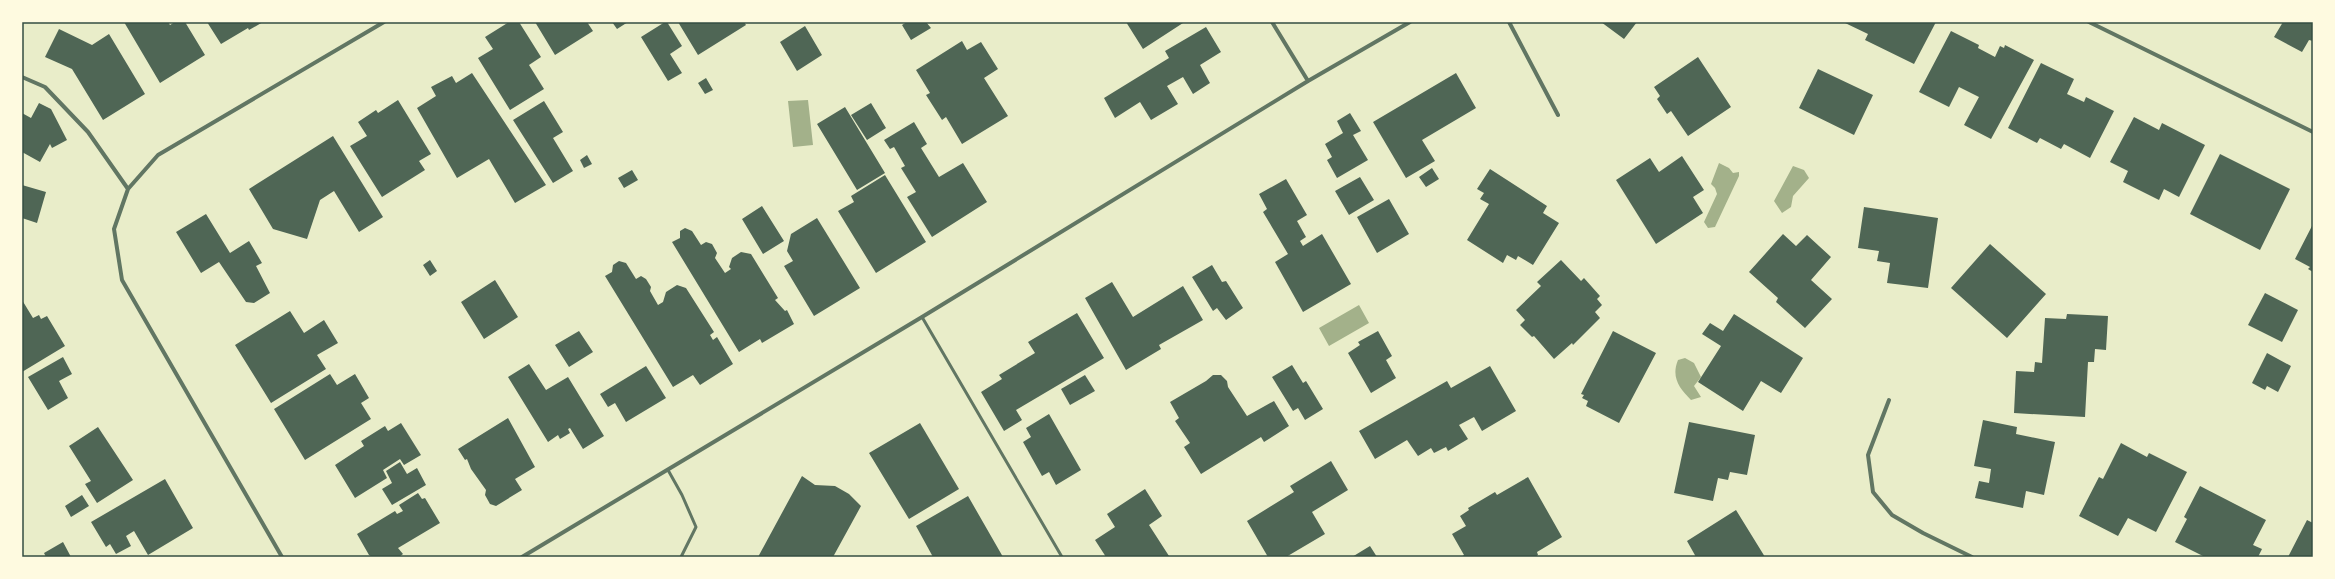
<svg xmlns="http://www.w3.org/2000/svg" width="2335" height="579" viewBox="0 0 2335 579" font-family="Commissioner,sans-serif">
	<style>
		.water { fill: #a3b18a }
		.building { fill: #4f6655 }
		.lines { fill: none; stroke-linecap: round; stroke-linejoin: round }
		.service { stroke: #617663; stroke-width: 3 }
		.minor { stroke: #617663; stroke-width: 4 }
		.neatline { fill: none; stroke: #344e41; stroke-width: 1.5 }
	</style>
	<rect width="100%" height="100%" fill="#e9edc9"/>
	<path class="water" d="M 808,100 L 813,145 L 793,147 L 788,101 Z
		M 1719,163 L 1729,168 L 1733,173 L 1739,172 L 1739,176 L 1715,227 L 1708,228 L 1704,222 L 1717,194 L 1715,188 L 1711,184 Z
		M 1793,166 L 1804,170 L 1809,178 L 1793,196 L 1791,207 L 1782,213 L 1774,201 Z
		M 1359,305 L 1369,323 L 1329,346 L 1319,328 Z
		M 1685,358 L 1694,363 L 1701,377 L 1694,386 L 1701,397 L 1691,400 C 1679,388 1671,377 1678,360 Z"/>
	<path class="building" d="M 124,22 L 168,22 L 170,25 L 175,22 L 185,22 L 205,55 L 160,83 Z
		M 207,22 L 263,22 L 249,30 L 248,28 L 221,44 Z
		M 509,22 L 519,22 L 541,57 L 529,65 L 544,89 L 510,110 L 478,58 L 493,49 L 485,37 Z
		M 535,22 L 587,22 L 593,31 L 555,55 Z
		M 612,22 L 628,22 L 617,29 Z
		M 665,22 L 667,22 L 682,46 L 670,54 L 682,73 L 668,81 L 641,37 Z
		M 678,22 L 744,22 L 746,25 L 698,55 Z
		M 907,22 L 926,22 L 931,28 L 911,40 L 902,25 Z
		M 1126,22 L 1182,22 L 1183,23 L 1143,49 Z
		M 1601,22 L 1637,22 L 1624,39 Z
		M 1843,22 L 1936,22 L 1914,64 L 1865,40 L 1868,34 Z
		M 2283,22 L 2313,22 L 2313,41 L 2309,40 L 2302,52 L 2274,37 Z
		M 805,26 L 822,55 L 797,71 L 780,42 Z
		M 1206,27 L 1221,52 L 1200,65 L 1210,83 L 1193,94 L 1183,77 L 1167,86 L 1178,104 L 1151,120 L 1140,102 L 1115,118 L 1104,98 L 1169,58 L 1165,51 Z
		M 59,29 L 92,45 L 109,34 L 145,94 L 103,120 L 72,69 L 45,57 Z
		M 1951,31 L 1979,45 L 1978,48 L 1995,57 L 2000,46 L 2004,48 L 2005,45 L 2034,60 L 1991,139 L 1964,125 L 1979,97 L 1959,87 L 1949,107 L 1919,92 Z
		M 962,41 L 967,50 L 981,42 L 998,69 L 984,78 L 1008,116 L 962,144 L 946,117 L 942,120 L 926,95 L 930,93 L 916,70 Z
		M 1698,57 L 1731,107 L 1688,136 L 1671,111 L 1667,114 L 1657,99 L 1660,96 L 1654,87 Z
		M 2041,63 L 2074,79 L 2067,94 L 2084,102 L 2086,97 L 2114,111 L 2090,158 L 2064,144 L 2061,149 L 2040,138 L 2037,143 L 2008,128 Z
		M 1818,69 L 1873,95 L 1854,135 L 1799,108 Z
		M 472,73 L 546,185 L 515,203 L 489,159 L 457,178 L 417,108 L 436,96 L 431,87 L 452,76 L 456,83 Z
		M 1456,73 L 1476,108 L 1422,140 L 1435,161 L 1406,178 L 1373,122 Z
		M 706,78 L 713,90 L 705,94 L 698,83 Z
		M 398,100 L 431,154 L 419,161 L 425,170 L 382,197 L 350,146 L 367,136 L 358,122 L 376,110 L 378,113 Z
		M 544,101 L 563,132 L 553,138 L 573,171 L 553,183 L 513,120 Z
		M 39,103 L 51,109 L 67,140 L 52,148 L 50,144 L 40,162 L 22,152 L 22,113 L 31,118 Z
		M 871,103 L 886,128 L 867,140 L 851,115 Z
		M 845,107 L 885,173 L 857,190 L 817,124 Z
		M 1350,113 L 1361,131 L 1353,135 L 1368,160 L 1337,178 L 1327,160 L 1332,157 L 1325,144 L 1343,133 L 1337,121 Z
		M 2134,117 L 2159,130 L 2162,123 L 2205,145 L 2179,197 L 2164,189 L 2159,200 L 2123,182 L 2128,171 L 2110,162 Z
		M 914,122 L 927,144 L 921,148 L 939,177 L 963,163 L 987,202 L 932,237 L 907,197 L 916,192 L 901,168 L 905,166 L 894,147 L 890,149 L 884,140 Z
		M 333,136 L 383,217 L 359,232 L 334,191 L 320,200 L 307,239 L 273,229 L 249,189 Z
		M 2220,154 L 2290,189 L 2260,250 L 2190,214 Z
		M 587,155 L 592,164 L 584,168 L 580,160 Z
		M 1682,156 L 1704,190 L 1693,197 L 1703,213 L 1656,244 L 1616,180 L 1650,158 L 1659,172 Z
		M 1432,168 L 1439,179 L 1426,187 L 1419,177 Z
		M 1490,169 L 1547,206 L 1543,213 L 1559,223 L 1533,265 L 1518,256 L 1516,260 L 1507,255 L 1503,263 L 1467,240 L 1489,204 L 1480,199 L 1484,193 L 1477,189 Z
		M 632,170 L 638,180 L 624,188 L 618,178 Z
		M 885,175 L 926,242 L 876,273 L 838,211 L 854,202 L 851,196 Z
		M 1360,177 L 1374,200 L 1349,215 L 1335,191 Z
		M 1286,179 L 1307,215 L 1297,221 L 1306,237 L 1300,241 L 1303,246 L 1322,234 L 1351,284 L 1303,312 L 1275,262 L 1288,254 L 1263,212 L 1267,209 L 1259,194 Z
		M 22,185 L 46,192 L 37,223 L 22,218 Z
		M 1389,199 L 1409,234 L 1377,253 L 1357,217 Z
		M 762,206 L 784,241 L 763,254 L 742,219 Z
		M 1864,207 L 1938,218 L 1928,288 L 1887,283 L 1890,263 L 1877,261 L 1879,251 L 1858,248 Z
		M 206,214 L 230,253 L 249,241 L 262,263 L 256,266 L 270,293 L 254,303 L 246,302 L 219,262 L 201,273 L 176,232 Z
		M 817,218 L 860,288 L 814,316 L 784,266 L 793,261 L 787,251 L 791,234 Z
		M 2313,224 L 2313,272 L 2308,269 L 2310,267 L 2295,259 Z
		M 685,228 L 692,231 L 701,245 L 706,242 L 712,244 L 717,253 L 715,258 L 725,273 L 731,269 L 729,267 L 732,258 L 741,252 L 751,254 L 778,298 L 775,300 L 785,311 L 787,310 L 794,324 L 762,343 L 760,339 L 739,352 L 672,242 L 680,238 L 680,231 Z
		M 1783,234 L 1796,246 L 1807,235 L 1831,257 L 1811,280 L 1832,299 L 1805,328 L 1776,302 L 1778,298 L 1749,272 Z
		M 1990,244 L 2046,294 L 2007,338 L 1951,288 Z
		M 430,260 L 437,271 L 430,276 L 423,265 Z
		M 1561,260 L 1581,281 L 1584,278 L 1600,296 L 1597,299 L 1602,305 L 1595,312 L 1600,318 L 1573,345 L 1572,343 L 1554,359 L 1534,336 L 1532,337 L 1520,325 L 1525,320 L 1516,310 L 1541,286 L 1537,282 Z
		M 619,261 L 626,263 L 636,279 L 641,276 L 646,279 L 651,287 L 650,291 L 658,305 L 663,302 L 666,292 L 677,285 L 686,288 L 714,332 L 710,335 L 713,340 L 717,337 L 733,364 L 700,385 L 693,375 L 673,387 L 605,276 L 612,272 L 613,265 Z
		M 1212,265 L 1222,282 L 1226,281 L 1243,308 L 1226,320 L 1217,308 L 1213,311 L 1192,277 Z
		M 495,280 L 518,317 L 484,339 L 461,302 Z
		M 1112,282 L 1133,317 L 1183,286 L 1203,320 L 1159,345 L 1161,349 L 1126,370 L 1085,298 Z
		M 2265,293 L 2298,310 L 2282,342 L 2248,325 Z
		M 22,300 L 33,318 L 39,315 L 41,319 L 47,316 L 65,346 L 22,372 Z
		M 290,311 L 304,333 L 324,320 L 338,343 L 317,355 L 326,369 L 271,403 L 235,345 Z
		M 1077,313 L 1104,358 L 1016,410 L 1022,420 L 1004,431 L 981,392 L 1002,379 L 999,375 L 1035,353 L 1028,342 Z
		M 1734,314 L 1803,358 L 1781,393 L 1761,381 L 1743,411 L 1698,382 L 1721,346 L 1702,334 L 1710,323 L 1723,331 Z
		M 2067,314 L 2108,316 L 2106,350 L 2095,349 L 2094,362 L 2088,362 L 2085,417 L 2014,413 L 2016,371 L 2034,372 L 2035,362 L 2042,363 L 2045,318 L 2066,319 Z
		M 579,331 L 593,352 L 569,367 L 555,345 Z
		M 1378,331 L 1392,356 L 1386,360 L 1396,378 L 1371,393 L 1348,353 L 1360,345 L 1358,342 Z
		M 1613,331 L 1656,353 L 1619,423 L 1586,406 L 1588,401 L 1582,398 L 1584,395 L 1581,394 Z
		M 2267,353 L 2291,366 L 2278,392 L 2267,386 L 2265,390 L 2252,383 Z
		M 63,357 L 72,374 L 59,381 L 68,398 L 48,410 L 28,377 Z
		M 529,364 L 546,390 L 568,377 L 604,436 L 583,449 L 570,428 L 568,429 L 570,433 L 560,439 L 558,435 L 548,442 L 508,377 Z
		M 1292,365 L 1303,383 L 1306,381 L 1323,409 L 1305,420 L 1298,408 L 1293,411 L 1272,377 Z
		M 646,366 L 666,398 L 626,422 L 615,403 L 608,407 L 600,394 Z
		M 1490,366 L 1516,411 L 1482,431 L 1474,417 L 1459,425 L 1468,439 L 1448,451 L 1446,447 L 1434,453 L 1431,448 L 1418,456 L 1407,440 L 1375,459 L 1359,431 L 1447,381 L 1451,388 Z
		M 330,374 L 337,385 L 355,374 L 369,398 L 361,403 L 371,419 L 305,460 L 274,409 Z
		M 1085,375 L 1095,391 L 1070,405 L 1061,389 Z
		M 1213,375 L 1221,375 L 1227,381 L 1228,387 L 1247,416 L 1274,401 L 1289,426 L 1264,442 L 1261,437 L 1201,474 L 1184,447 L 1190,443 L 1175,421 L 1179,418 L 1170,402 L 1206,381 Z
		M 1049,414 L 1081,470 L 1056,485 L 1049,472 L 1042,476 L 1023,442 L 1031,437 L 1026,428 Z
		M 508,418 L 535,467 L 515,479 L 522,490 L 496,506 L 490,504 L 485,495 L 486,490 L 471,469 L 467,459 L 465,460 L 458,449 Z
		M 1983,420 L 2017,427 L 2016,434 L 2055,442 L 2044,495 L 2026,491 L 2023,508 L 1975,498 L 1979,481 L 1989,483 L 1991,469 L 1974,466 Z
		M 1689,422 L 1755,435 L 1747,475 L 1730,472 L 1728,480 L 1718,478 L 1713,501 L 1674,493 Z
		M 401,423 L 421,455 L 404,465 L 400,459 L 383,470 L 387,478 L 355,498 L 335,465 L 364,446 L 361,441 L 385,426 L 388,431 Z
		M 920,423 L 959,489 L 909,519 L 869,453 Z
		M 98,427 L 133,480 L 97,503 L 85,484 L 91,481 L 69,446 Z
		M 2121,443 L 2147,457 L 2149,453 L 2187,472 L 2156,532 L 2128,518 L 2118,536 L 2079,516 L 2099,477 L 2103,479 Z
		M 1331,461 L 1348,490 L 1312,512 L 1325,534 L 1286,557 L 1268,557 L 1247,521 L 1294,492 L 1290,486 Z
		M 400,462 L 407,474 L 417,468 L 426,485 L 392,505 L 382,489 L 392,483 L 386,471 Z
		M 802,476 L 815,485 L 835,486 L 849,494 L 861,506 L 833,557 L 758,557 Z
		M 1528,477 L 1562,537 L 1537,552 L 1538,555 L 1535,557 L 1461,557 L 1464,555 L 1452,534 L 1466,526 L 1460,516 L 1469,510 L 1468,508 L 1495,492 L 1497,495 Z
		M 165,479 L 193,528 L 148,555 L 134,531 L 126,536 L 131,546 L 116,554 L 110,544 L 106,547 L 91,522 Z
		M 2200,486 L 2266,520 L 2253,545 L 2262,549 L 2258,557 L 2205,557 L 2175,542 L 2187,519 L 2184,517 Z
		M 1145,489 L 1162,516 L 1149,525 L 1169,556 L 1106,557 L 1095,540 L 1115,527 L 1107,514 Z
		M 418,493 L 422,499 L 425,498 L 440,523 L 398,548 L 403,554 L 399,557 L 372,557 L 369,555 L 357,534 L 395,511 L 397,514 L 403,511 L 399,505 Z
		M 82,495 L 89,506 L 71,517 L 65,506 Z
		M 968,496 L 1003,557 L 933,557 L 916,526 Z
		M 1736,510 L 1765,557 L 1696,557 L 1687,541 Z
		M 2307,520 L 2313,523 L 2313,557 L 2288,557 Z
		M 63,542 L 71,557 L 46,557 L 44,553 Z
		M 1370,546 L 1377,557 L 1352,557 Z"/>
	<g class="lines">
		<path class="service" d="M 922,317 L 1062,557
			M 668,470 L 682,495 L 696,527 L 681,557"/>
		<path class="minor" d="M 1272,22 L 1308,81
			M 1509,22 L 1558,115
			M 2089,22 L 2313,132
			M 22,77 L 45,87 L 88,132 L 128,189
			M 1889,400 L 1868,455 L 1873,492 L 1892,515 L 1923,533 L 1972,557
			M 282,557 L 122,280 L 114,229 L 128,189 L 158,155 L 384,22
			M 522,557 L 922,317 L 1308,81 L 1410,22"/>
	</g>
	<rect width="2335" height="579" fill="none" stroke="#fefae0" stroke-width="46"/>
	<rect x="23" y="23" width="2289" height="533" class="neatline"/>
</svg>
